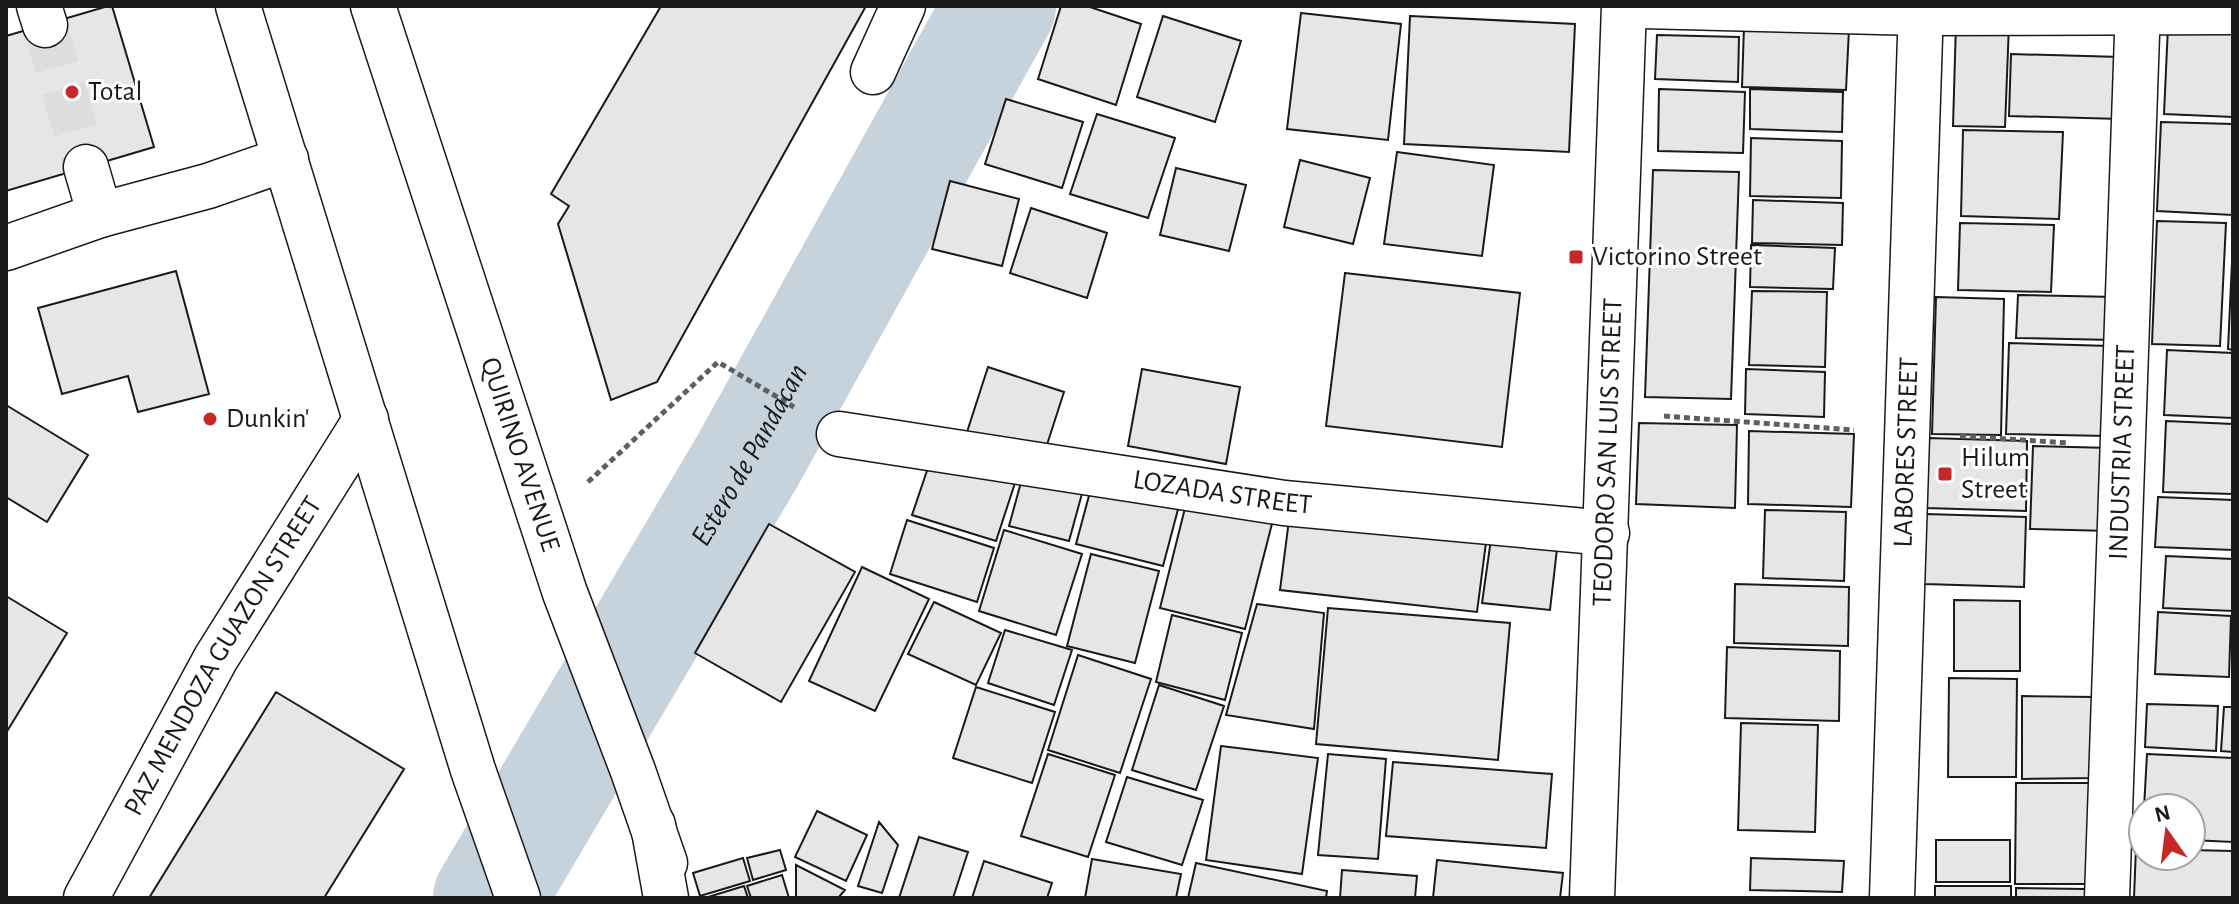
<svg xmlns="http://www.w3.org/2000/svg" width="2239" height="904" viewBox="0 0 2239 904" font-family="'Alegreya Sans',sans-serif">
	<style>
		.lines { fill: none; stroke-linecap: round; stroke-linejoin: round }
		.river { stroke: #c6d2dc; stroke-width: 112 }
		.building { fill: #e6e6e6; stroke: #1a1a1a; stroke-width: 2 }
		.minor-tunnel { stroke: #ddd; stroke-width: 44; stroke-dasharray: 44 22; stroke-linecap: butt }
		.minor-casing { stroke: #1a1a1a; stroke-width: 47 }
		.major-casing { stroke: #1a1a1a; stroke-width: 47 }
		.highway-casing { stroke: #1a1a1a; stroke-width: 47 }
		.path { stroke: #5f5f5f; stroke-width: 5; stroke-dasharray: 6 4; stroke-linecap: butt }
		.minor { stroke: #fff; stroke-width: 44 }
		.major { stroke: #fff; stroke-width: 44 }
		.highway { stroke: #fff; stroke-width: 44 }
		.poi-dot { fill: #c62828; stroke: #fff; stroke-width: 3 }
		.labels { text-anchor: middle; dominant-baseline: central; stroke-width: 6; stroke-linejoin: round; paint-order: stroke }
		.poi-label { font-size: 28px; fill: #1a1a1a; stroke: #fff; text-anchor: start }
		.street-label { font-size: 28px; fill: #1a1a1a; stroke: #fff }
		.water-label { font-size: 30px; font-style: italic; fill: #1a1a1a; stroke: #fff }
	</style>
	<rect width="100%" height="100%" fill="#fff"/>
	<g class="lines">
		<path class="river" id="s1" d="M 489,898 L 748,460 L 1000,6"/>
	</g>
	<path class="building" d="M 108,6 L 112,6 L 154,147 L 6,191 L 6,36 Z
		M 661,6 L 866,6 L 657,382 L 611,400 L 558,224 L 569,206 L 551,194 Z
		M 1061,6 L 1087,6 L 1141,24 L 1116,105 L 1038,79 Z
		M 1301,13 L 1401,24 L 1388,140 L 1287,129 Z
		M 1163,16 L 1241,41 L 1215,122 L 1137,97 Z
		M 1410,16 L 1575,24 L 1569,152 L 1404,144 Z
		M 1956,23 L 2009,24 L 2005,127 L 1953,126 Z
		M 1744,26 L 1849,29 L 1846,90 L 1742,87 Z
		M 2168,26 L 2233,28 L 2233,117 L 2164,114 Z
		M 1657,35 L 1739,37 L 1738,82 L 1655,79 Z
		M 2011,54 L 2121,57 L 2120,119 L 2009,116 Z
		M 1659,89 L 1745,92 L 1743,153 L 1658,151 Z
		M 1750,89 L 1843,92 L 1842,132 L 1750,129 Z
		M 1006,99 L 1083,122 L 1062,188 L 985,164 Z
		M 1097,114 L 1175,138 L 1148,218 L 1070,194 Z
		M 2161,122 L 2233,124 L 2233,215 L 2157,211 Z
		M 1963,130 L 2063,132 L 2059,219 L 1961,216 Z
		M 1751,138 L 1842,141 L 1841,198 L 1750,196 Z
		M 1397,152 L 1494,165 L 1482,256 L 1384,244 Z
		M 1300,160 L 1370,178 L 1353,244 L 1284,227 Z
		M 1176,168 L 1246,185 L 1229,251 L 1160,235 Z
		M 1653,170 L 1739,172 L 1731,399 L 1645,397 Z
		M 950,181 L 1019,199 L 1002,266 L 932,249 Z
		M 1753,200 L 1843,203 L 1842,245 L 1752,243 Z
		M 1031,208 L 1107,233 L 1087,298 L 1010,273 Z
		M 2157,221 L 2226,223 L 2220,346 L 2152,344 Z
		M 1960,223 L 2054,225 L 2051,292 L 1958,290 Z
		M 2233,240 L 2233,350 L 2228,349 Z
		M 1751,245 L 1835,248 L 1833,289 L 1750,287 Z
		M 176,271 L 209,394 L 138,412 L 128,376 L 62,394 L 38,308 Z
		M 1345,273 L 1520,293 L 1502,447 L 1326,426 Z
		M 1752,291 L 1827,292 L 1825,367 L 1749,365 Z
		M 2018,295 L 2116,297 L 2114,340 L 2016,338 Z
		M 1936,297 L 2004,299 L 2001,435 L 1932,434 Z
		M 2009,343 L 2110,346 L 2107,436 L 2006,434 Z
		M 2167,350 L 2233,353 L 2233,418 L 2164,415 Z
		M 988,367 L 1064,392 L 1043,457 L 967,432 Z
		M 1142,369 L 1240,387 L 1226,464 L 1128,446 Z
		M 1746,369 L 1825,372 L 1824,417 L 1745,414 Z
		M 6,405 L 88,455 L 47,522 L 6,497 Z
		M 2166,421 L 2233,424 L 2233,494 L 2163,492 Z
		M 1639,423 L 1737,425 L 1735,508 L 1636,504 Z
		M 1749,431 L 1854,434 L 1851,507 L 1748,504 Z
		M 1928,438 L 2027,441 L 2026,511 L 1926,508 Z
		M 2033,446 L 2111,448 L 2109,531 L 2030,529 Z
		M 933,453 L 1016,480 L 996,541 L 912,515 Z
		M 1023,475 L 1083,490 L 1069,541 L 1009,526 Z
		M 1094,477 L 1181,498 L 1163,566 L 1076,544 Z
		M 1189,492 L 1275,512 L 1245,629 L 1160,608 Z
		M 2158,497 L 2233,500 L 2233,550 L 2155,547 Z
		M 1765,510 L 1846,512 L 1844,581 L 1763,578 Z
		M 1290,512 L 1487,535 L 1477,612 L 1280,590 Z
		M 1926,514 L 2026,517 L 2024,587 L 1924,584 Z
		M 907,520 L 994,548 L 977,602 L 890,574 Z
		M 769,524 L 855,572 L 781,702 L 695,653 Z
		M 1004,530 L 1082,554 L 1056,635 L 979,611 Z
		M 1492,532 L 1558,540 L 1550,610 L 1482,603 Z
		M 1091,554 L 1159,571 L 1135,663 L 1067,646 Z
		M 2166,556 L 2233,559 L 2233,611 L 2163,608 Z
		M 862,567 L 929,599 L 875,711 L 809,681 Z
		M 1735,584 L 1849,587 L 1848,646 L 1734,643 Z
		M 6,596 L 67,633 L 6,733 Z
		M 1954,600 L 2020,601 L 2020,671 L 1954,671 Z
		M 934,602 L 1001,633 L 976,685 L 908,654 Z
		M 1257,604 L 1324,613 L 1314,729 L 1226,715 Z
		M 1328,608 L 1510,623 L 1498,760 L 1316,744 Z
		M 2158,612 L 2231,616 L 2229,677 L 2155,674 Z
		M 1172,615 L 1242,633 L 1225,700 L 1156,682 Z
		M 1005,630 L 1072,650 L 1054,705 L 988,683 Z
		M 1727,647 L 1840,651 L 1839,721 L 1725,718 Z
		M 1078,655 L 1151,679 L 1120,773 L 1048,750 Z
		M 1949,678 L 2017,679 L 2016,777 L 1948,777 Z
		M 1159,685 L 1224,706 L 1196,790 L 1132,770 Z
		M 976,687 L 1055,712 L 1032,783 L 953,758 Z
		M 276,692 L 404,769 L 324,898 L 149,898 Z
		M 2022,696 L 2096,697 L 2096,778 L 2022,779 Z
		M 2147,704 L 2218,706 L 2216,751 L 2145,747 Z
		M 2224,707 L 2233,707 L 2233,752 L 2221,751 Z
		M 1741,723 L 1818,725 L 1815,832 L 1738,830 Z
		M 1221,746 L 1318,758 L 1302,874 L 1206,860 Z
		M 1048,754 L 1115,775 L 1088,857 L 1021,836 Z
		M 1328,754 L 1386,759 L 1378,859 L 1318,855 Z
		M 2147,754 L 2233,758 L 2233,842 L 2191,840 L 2191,808 L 2144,808 Z
		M 1393,762 L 1552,774 L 1546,848 L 1386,836 Z
		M 1127,777 L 1203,800 L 1182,865 L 1106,842 Z
		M 2016,783 L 2102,783 L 2101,884 L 2015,884 Z
		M 817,811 L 867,835 L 846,881 L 795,857 Z
		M 879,822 L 898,845 L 882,893 L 858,886 Z
		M 919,837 L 968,852 L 953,898 L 899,898 Z
		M 1936,840 L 2010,840 L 2010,882 L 1936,882 Z
		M 2136,847 L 2143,848 L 2143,856 L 2191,856 L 2191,850 L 2233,851 L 2233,898 L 2134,898 Z
		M 780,850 L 786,870 L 753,880 L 747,858 Z
		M 743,858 L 750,881 L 700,896 L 693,873 Z
		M 1751,858 L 1844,861 L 1842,892 L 1750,890 Z
		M 1092,859 L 1181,874 L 1176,898 L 1085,898 Z
		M 1437,860 L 1563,873 L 1560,898 L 1433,898 Z
		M 984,861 L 1052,883 L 1047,898 L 972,898 Z
		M 1196,863 L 1327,891 L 1326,898 L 1188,898 Z
		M 796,865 L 845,890 L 838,898 L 796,898 Z
		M 1342,870 L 1417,876 L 1415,898 L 1340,898 Z
		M 782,875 L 789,898 L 751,898 L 747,886 Z
		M 744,886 L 748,898 L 708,898 L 708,897 Z
		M 1935,886 L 2011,886 L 2011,898 L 1935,898 Z
		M 2016,888 L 2085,889 L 2085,898 L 2016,898 Z"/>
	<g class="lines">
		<path class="minor-tunnel" d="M 45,25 L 86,167"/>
		<defs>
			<g id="minor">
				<path d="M 39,6 L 45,25"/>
				<path d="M 1642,6 L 1920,13 L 2233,12"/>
				<path d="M 873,72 L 903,6"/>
				<path d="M 86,167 L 100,215 L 208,186 L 286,159"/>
				<path d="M 6,248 L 100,215"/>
				<path id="s2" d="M 839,434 L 1284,503 L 1607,533"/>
				<path id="s3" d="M 86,898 L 216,658 L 366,419"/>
				<path id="s4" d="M 1592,898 L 1624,6"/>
				<path id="s5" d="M 1892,898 L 1921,6"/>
				<path id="s6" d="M 2107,898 L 2138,6"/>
			</g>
			<g id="major">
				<path d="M 238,6 L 473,770 L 518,898"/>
				<path id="s7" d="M 373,6 L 565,593 L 633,771 L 665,863"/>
			</g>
			<path id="highway" d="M 653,825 L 666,898"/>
		</defs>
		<use href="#minor" class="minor-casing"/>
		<use href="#major" class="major-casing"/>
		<use href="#highway" class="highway-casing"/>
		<path class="path" d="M 1664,416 L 1854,430
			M 1960,436 L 2069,443
			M 588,482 L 718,362 L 794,407"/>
		<use href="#minor" class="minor"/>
		<use href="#major" class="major"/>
		<use href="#highway" class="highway"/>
	</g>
	<g class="poi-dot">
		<circle cx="72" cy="92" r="8"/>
		<rect x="1568" y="249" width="16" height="16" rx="4"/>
		<circle cx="210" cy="419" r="8"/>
		<rect x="1937" y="466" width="16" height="16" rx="4"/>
	</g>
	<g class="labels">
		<g class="poi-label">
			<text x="88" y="92">Total</text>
			<text x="1592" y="257">Victorino Street</text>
			<text x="226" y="419">Dunkin'</text>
			<text x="1961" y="458">Hilum<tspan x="1961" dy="32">Street</tspan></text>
		</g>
		<g class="street-label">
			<text stroke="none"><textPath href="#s4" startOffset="446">TEODORO SAN LUIS STREET</textPath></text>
			<text stroke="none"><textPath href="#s5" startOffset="446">LABORES STREET</textPath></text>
			<text stroke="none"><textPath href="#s6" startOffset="446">INDUSTRIA STREET</textPath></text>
			<text stroke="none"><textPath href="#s7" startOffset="472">QUIRINO AVENUE</textPath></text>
			<text stroke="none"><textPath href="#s2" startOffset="388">LOZADA STREET</textPath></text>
			<text stroke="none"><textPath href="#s3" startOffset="278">PAZ MENDOZA GUAZON STREET</textPath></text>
		</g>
		<g class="water-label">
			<text stroke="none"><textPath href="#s1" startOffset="514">Estero de Pandacan</textPath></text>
		</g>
	</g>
	<rect width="2239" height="904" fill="none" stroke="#1a1a1a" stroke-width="16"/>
	<g transform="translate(2167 832) rotate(346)"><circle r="38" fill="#ffffff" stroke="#a3a3a3" stroke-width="2"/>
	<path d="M0-6L14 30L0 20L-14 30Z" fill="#c62828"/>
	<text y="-12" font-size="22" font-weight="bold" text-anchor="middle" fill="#1a1a1a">N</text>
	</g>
</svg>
